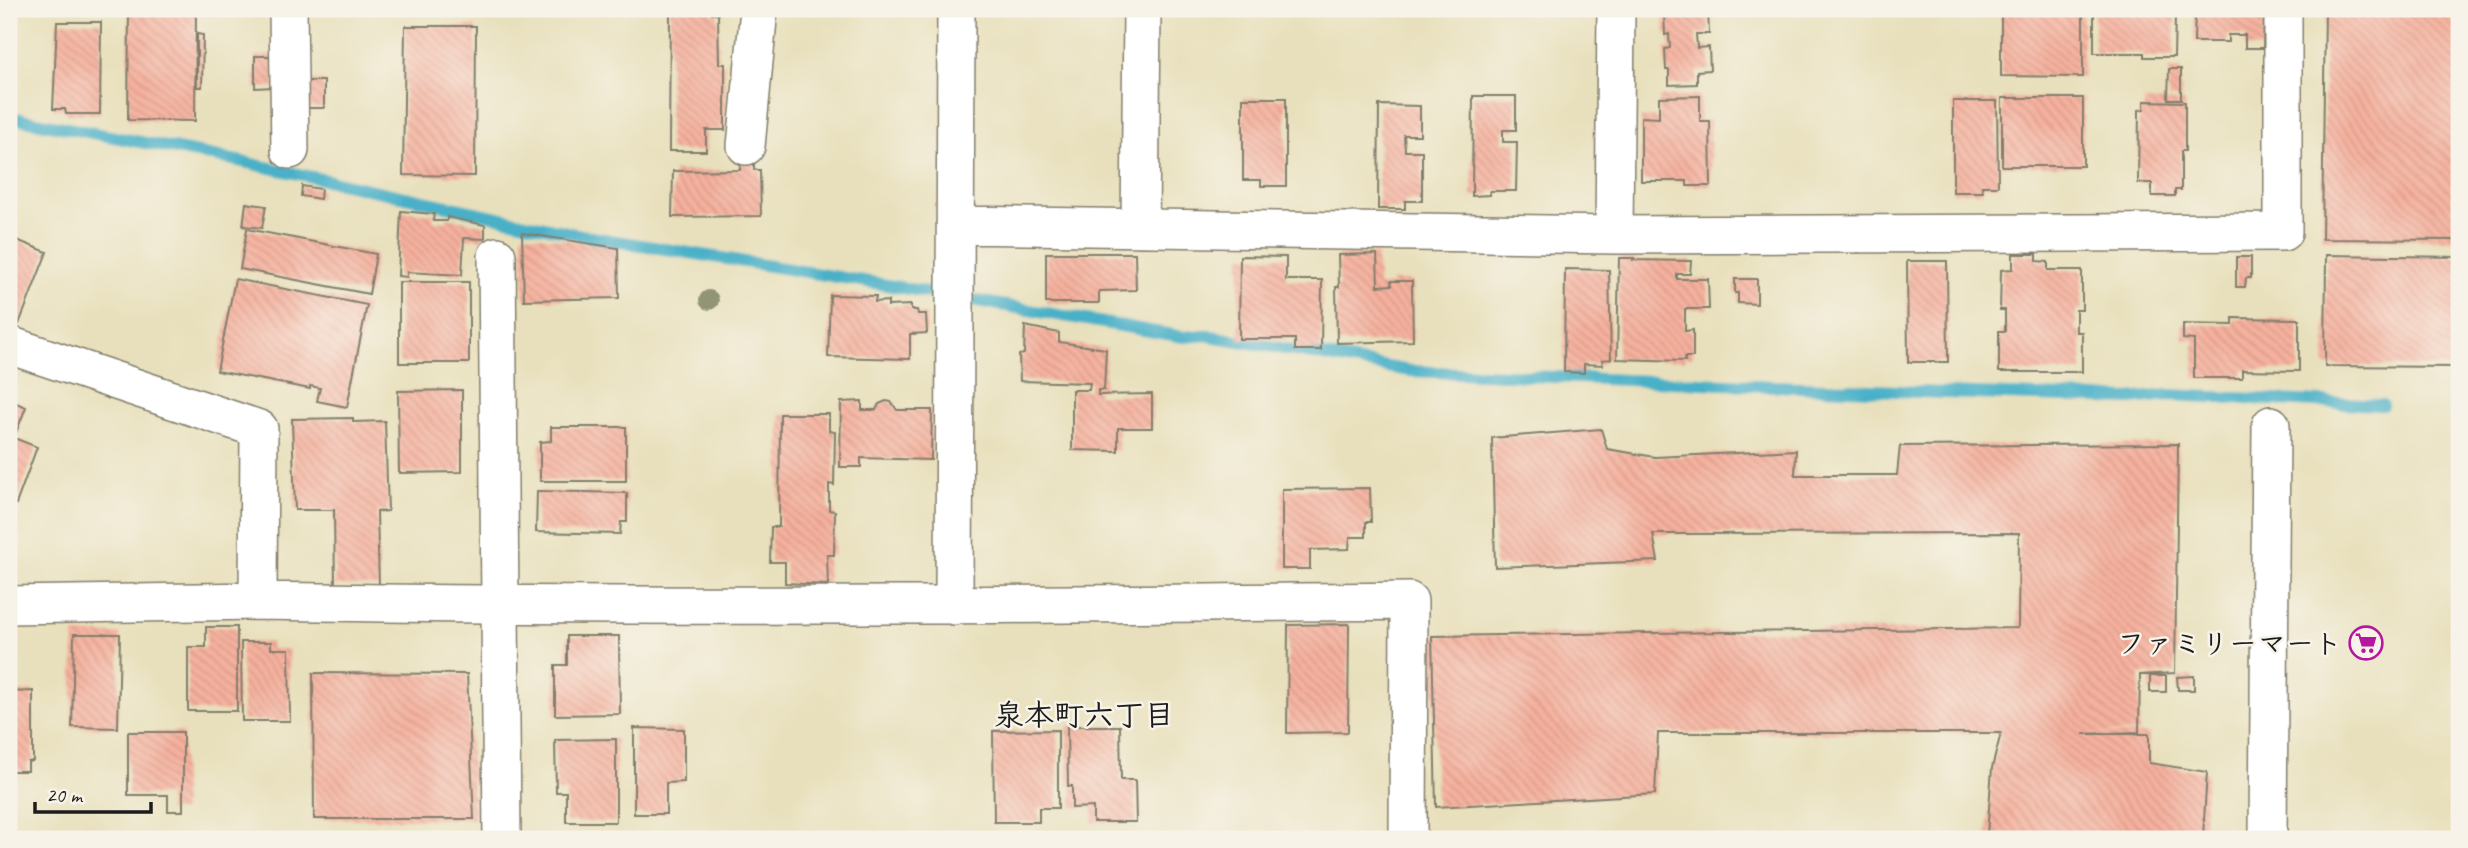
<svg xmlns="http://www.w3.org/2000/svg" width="2468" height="848" viewBox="0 0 2468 848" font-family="Caveat,'Klee One',sans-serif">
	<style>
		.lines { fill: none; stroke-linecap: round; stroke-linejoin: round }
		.stream { stroke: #49b0c8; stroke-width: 12 }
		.building { fill: url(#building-back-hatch) }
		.minor-casing { stroke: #827e6c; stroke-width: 40 }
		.minor { stroke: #fff; stroke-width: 37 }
		.tree { fill: #919575 }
		.labels { text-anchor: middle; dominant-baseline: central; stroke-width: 5; stroke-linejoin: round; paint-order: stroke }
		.poi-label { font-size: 28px; font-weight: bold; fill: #1c1c1c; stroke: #f7f3e8; text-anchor: end }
		.neighbourhood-label { font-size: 30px; font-weight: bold; fill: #1c1c1c; stroke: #f7f3e8 }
	</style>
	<defs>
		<pattern id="building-back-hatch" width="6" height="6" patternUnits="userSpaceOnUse" patternTransform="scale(1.75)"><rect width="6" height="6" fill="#f6b19e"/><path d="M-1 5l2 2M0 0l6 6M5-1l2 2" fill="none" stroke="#d29888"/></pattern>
	</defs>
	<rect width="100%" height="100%" fill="#f7f3e8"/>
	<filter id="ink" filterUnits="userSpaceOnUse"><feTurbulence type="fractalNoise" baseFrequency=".0143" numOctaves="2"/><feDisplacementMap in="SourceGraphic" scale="14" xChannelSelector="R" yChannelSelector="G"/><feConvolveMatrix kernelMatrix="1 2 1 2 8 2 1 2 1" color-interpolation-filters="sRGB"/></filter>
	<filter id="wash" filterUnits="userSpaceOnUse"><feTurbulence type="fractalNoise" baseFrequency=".00686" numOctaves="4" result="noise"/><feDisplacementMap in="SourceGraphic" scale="28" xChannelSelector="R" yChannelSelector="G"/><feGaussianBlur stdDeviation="1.57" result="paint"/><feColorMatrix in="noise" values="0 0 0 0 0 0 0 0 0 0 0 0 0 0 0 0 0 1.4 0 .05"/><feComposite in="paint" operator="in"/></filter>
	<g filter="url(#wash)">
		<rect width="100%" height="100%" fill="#e8e0bc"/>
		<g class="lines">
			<path class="stream" d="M 9,117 L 224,158 L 591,237 L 869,282 L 1184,337 L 1205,335 L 1410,371 L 1945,393 L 2129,399 L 2169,395 L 2382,405"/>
		</g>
		<g id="blocks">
			<path class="building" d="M 129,9 L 196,9 L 195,121 L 128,120 Z
				M 670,9 L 712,9 L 712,14 L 718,14 L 719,64 L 725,64 L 725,130 L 706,130 L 706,151 L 669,151 Z
				M 1669,9 L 1708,10 L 1709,34 L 1696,34 L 1697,48 L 1709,47 L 1710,70 L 1697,71 L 1697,84 L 1669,85 L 1669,70 L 1666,70 L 1665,49 L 1670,48 L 1669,34 L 1665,35 L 1664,12 L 1669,11 Z
				M 2001,9 L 2083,9 L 2083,77 L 2001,76 Z
				M 2094,9 L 2163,9 L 2163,15 L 2175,15 L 2174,57 L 2144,57 L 2144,53 L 2094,53 Z
				M 2195,9 L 2264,9 L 2263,48 L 2245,48 L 2245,35 L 2228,35 L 2228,42 L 2194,42 Z
				M 2325,9 L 2459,9 L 2459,240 L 2322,239 Z
				M 57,22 L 101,22 L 100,114 L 66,114 L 65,109 L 53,109 Z
				M 405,26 L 476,26 L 475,176 L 403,175 Z
				M 197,34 L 203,35 L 202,87 L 197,87 Z
				M 255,56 L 275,56 L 274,87 L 255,88 Z
				M 2169,69 L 2181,69 L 2181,99 L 2168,99 Z
				M 305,81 L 324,81 L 324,108 L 306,108 Z
				M 1473,96 L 1516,96 L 1516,130 L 1503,130 L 1503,142 L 1517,142 L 1516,191 L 1490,191 L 1490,195 L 1472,196 Z
				M 1700,96 L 1700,121 L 1710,121 L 1711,186 L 1687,186 L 1687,181 L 1641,181 L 1641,117 L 1659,118 L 1659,97 Z
				M 1243,98 L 1286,98 L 1286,186 L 1261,186 L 1261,180 L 1243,180 Z
				M 2002,98 L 2083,98 L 2083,166 L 2002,166 Z
				M 1953,101 L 1997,101 L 1998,186 L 1982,186 L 1983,192 L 1953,192 Z
				M 2144,101 L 2185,102 L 2185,151 L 2181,151 L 2181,190 L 2175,190 L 2175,196 L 2152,196 L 2152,183 L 2138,183 L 2139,110 L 2144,109 Z
				M 1379,105 L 1420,106 L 1420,135 L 1404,135 L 1405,151 L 1422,151 L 1422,201 L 1405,201 L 1405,209 L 1378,209 Z
				M 740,154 L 754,154 L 754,170 L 760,170 L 761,216 L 672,217 L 673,171 L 740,170 Z
				M 302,186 L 321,189 L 320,199 L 301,196 Z
				M 246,203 L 266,206 L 262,228 L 243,226 Z
				M 401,211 L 434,214 L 433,221 L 447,221 L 447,217 L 485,225 L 485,239 L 464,238 L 462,275 L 407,272 L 407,277 L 398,276 Z
				M 247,229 L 376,254 L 369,294 L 240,269 Z
				M 522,233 L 618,248 L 619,298 L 524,300 Z
				M 9,237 L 47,252 L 19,324 L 9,320 Z
				M 1046,253 L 1135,253 L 1136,290 L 1099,291 L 1099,303 L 1046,303 Z
				M 1377,254 L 1378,286 L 1392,285 L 1391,281 L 1412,281 L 1413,341 L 1337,343 L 1336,287 L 1339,287 L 1338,255 Z
				M 2013,254 L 2037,254 L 2037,261 L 2048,262 L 2048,270 L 2082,270 L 2082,310 L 2076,310 L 2076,332 L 2082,332 L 2082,372 L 1999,372 L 1999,331 L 2005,331 L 2005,310 L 2000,310 L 2001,270 L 2013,269 Z
				M 2326,255 L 2459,257 L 2459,367 L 2325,366 Z
				M 1240,256 L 1286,257 L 1286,280 L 1322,280 L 1321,350 L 1295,350 L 1295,339 L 1239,339 Z
				M 2236,257 L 2251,257 L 2251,278 L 2246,278 L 2245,287 L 2236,287 Z
				M 1619,258 L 1634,258 L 1633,260 L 1691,261 L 1690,274 L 1677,274 L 1677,279 L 1708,279 L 1709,309 L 1685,309 L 1685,331 L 1693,330 L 1693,357 L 1685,357 L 1685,361 L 1617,359 Z
				M 1907,261 L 1947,261 L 1948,362 L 1908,362 Z
				M 1565,269 L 1609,270 L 1611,359 L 1602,360 L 1603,365 L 1584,364 L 1584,373 L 1564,372 Z
				M 235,279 L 367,305 L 347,407 L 317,401 L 320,388 L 310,386 L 310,389 L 217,371 Z
				M 1735,279 L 1757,279 L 1757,304 L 1738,303 L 1738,293 L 1735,293 Z
				M 399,282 L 469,282 L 469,363 L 399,363 Z
				M 830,295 L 876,296 L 875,302 L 888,301 L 888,306 L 911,305 L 911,310 L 917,310 L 918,314 L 926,314 L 927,333 L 910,334 L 910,359 L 828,357 Z
				M 2233,318 L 2299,319 L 2299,371 L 2242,370 L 2242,378 L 2194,378 L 2194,340 L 2183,339 L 2183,324 L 2233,325 Z
				M 1025,326 L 1059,333 L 1059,342 L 1106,349 L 1104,390 L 1098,390 L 1098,395 L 1152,394 L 1152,428 L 1118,428 L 1118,451 L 1072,450 L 1072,390 L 1089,390 L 1090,383 L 1020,381 L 1019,355 L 1024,354 Z
				M 462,390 L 462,472 L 399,473 L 398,391 Z
				M 9,400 L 26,407 L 14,438 L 37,447 L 16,504 L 9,502 Z
				M 862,401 L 862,410 L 876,410 L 879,404 L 886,401 L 891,402 L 897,410 L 932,410 L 931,460 L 861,458 L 861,467 L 840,467 L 841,402 Z
				M 780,414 L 829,414 L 829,431 L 835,432 L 834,485 L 829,484 L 829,510 L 835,511 L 834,555 L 827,555 L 828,585 L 785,583 L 785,562 L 770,562 L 771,527 L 779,527 Z
				M 353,418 L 353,422 L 385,421 L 388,511 L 377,512 L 379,586 L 335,586 L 334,510 L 295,510 L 292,419 Z
				M 551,427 L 626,427 L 626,481 L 540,481 L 540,442 L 551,441 Z
				M 1601,429 L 1607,449 L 1655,457 L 1796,450 L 1795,475 L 1897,475 L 1900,446 L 2178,444 L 2175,673 L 2140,675 L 2139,732 L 2083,734 L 2149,734 L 2149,763 L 2207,772 L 2203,837 L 1987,835 L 1992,768 L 2001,733 L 1658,733 L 1655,794 L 1436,807 L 1432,636 L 2018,628 L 2019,533 L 1653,534 L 1658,561 L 1495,567 L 1492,438 Z
				M 1370,488 L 1371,522 L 1366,522 L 1366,537 L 1350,537 L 1349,549 L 1310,550 L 1310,569 L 1282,569 L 1282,489 Z
				M 537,491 L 627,493 L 627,522 L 621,522 L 620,534 L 536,532 Z
				M 1349,624 L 1348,732 L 1287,733 L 1288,625 Z
				M 206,627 L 237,627 L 237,711 L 188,711 L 188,647 L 206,647 Z
				M 74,634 L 120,634 L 118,728 L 72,727 Z
				M 567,636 L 619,636 L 620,714 L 555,715 L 555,665 L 567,665 Z
				M 241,642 L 271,642 L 271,649 L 289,649 L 290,721 L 242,721 Z
				M 313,673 L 467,674 L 474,819 L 314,819 Z
				M 2150,676 L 2166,676 L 2166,692 L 2150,692 Z
				M 2194,676 L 2194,690 L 2178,690 L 2177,677 Z
				M 33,691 L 33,761 L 28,762 L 28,771 L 9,771 L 9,692 Z
				M 1067,726 L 1120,726 L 1121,780 L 1135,780 L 1136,822 L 1093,822 L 1093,807 L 1072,808 L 1072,786 L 1068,786 Z
				M 634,728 L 684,729 L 684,782 L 666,783 L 666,814 L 634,814 Z
				M 1058,730 L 1058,808 L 1039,808 L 1039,822 L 994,822 L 993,731 Z
				M 128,732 L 183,732 L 183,811 L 168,811 L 168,795 L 128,795 Z
				M 616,739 L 616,822 L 566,822 L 566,792 L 556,792 L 555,740 Z"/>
		</g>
	</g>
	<g filter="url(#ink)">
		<use href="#blocks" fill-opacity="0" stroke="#827e6c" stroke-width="2"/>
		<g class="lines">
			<defs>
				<path id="minor" d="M 288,9 L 290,150
					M 746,146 L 759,9
					M 956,225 L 1614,235 L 2283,232 L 2283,9
					M 1140,228 L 1142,9
					M 1614,235 L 1616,9
					M 497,256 L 502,839
					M 9,345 L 259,429 L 258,601 C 641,608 1025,605 1409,601 L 1408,839
					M 9,605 L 258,601
					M 954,606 L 956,9
					M 2268,839 L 2271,425"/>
			</defs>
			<use href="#minor" class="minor-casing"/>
			<use href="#minor" class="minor"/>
		</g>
		<circle class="tree" cx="709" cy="300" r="10"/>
	</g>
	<defs>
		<symbol id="supermarket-ring" viewBox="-11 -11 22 22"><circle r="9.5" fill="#f7f3e8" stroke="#b5179e" stroke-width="1.5"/><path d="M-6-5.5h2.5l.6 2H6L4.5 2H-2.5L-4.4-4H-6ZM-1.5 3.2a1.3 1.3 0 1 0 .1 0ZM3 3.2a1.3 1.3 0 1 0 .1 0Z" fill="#b5179e"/></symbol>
	</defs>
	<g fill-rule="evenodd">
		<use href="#supermarket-ring" x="2347" y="624" width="38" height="38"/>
	</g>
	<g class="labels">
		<g class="poi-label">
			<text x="2342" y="643">ファミリーマート</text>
		</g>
		<g class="neighbourhood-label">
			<text x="1084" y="715">泉本町六丁目</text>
		</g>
	</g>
	<rect width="2468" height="848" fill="none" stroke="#f7f3e8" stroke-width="35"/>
	<path d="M35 802v10h116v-10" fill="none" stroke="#1c1c1c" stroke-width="3.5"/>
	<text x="46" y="802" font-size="21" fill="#1c1c1c" stroke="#f7f3e8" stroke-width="5" paint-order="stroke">20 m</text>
</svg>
